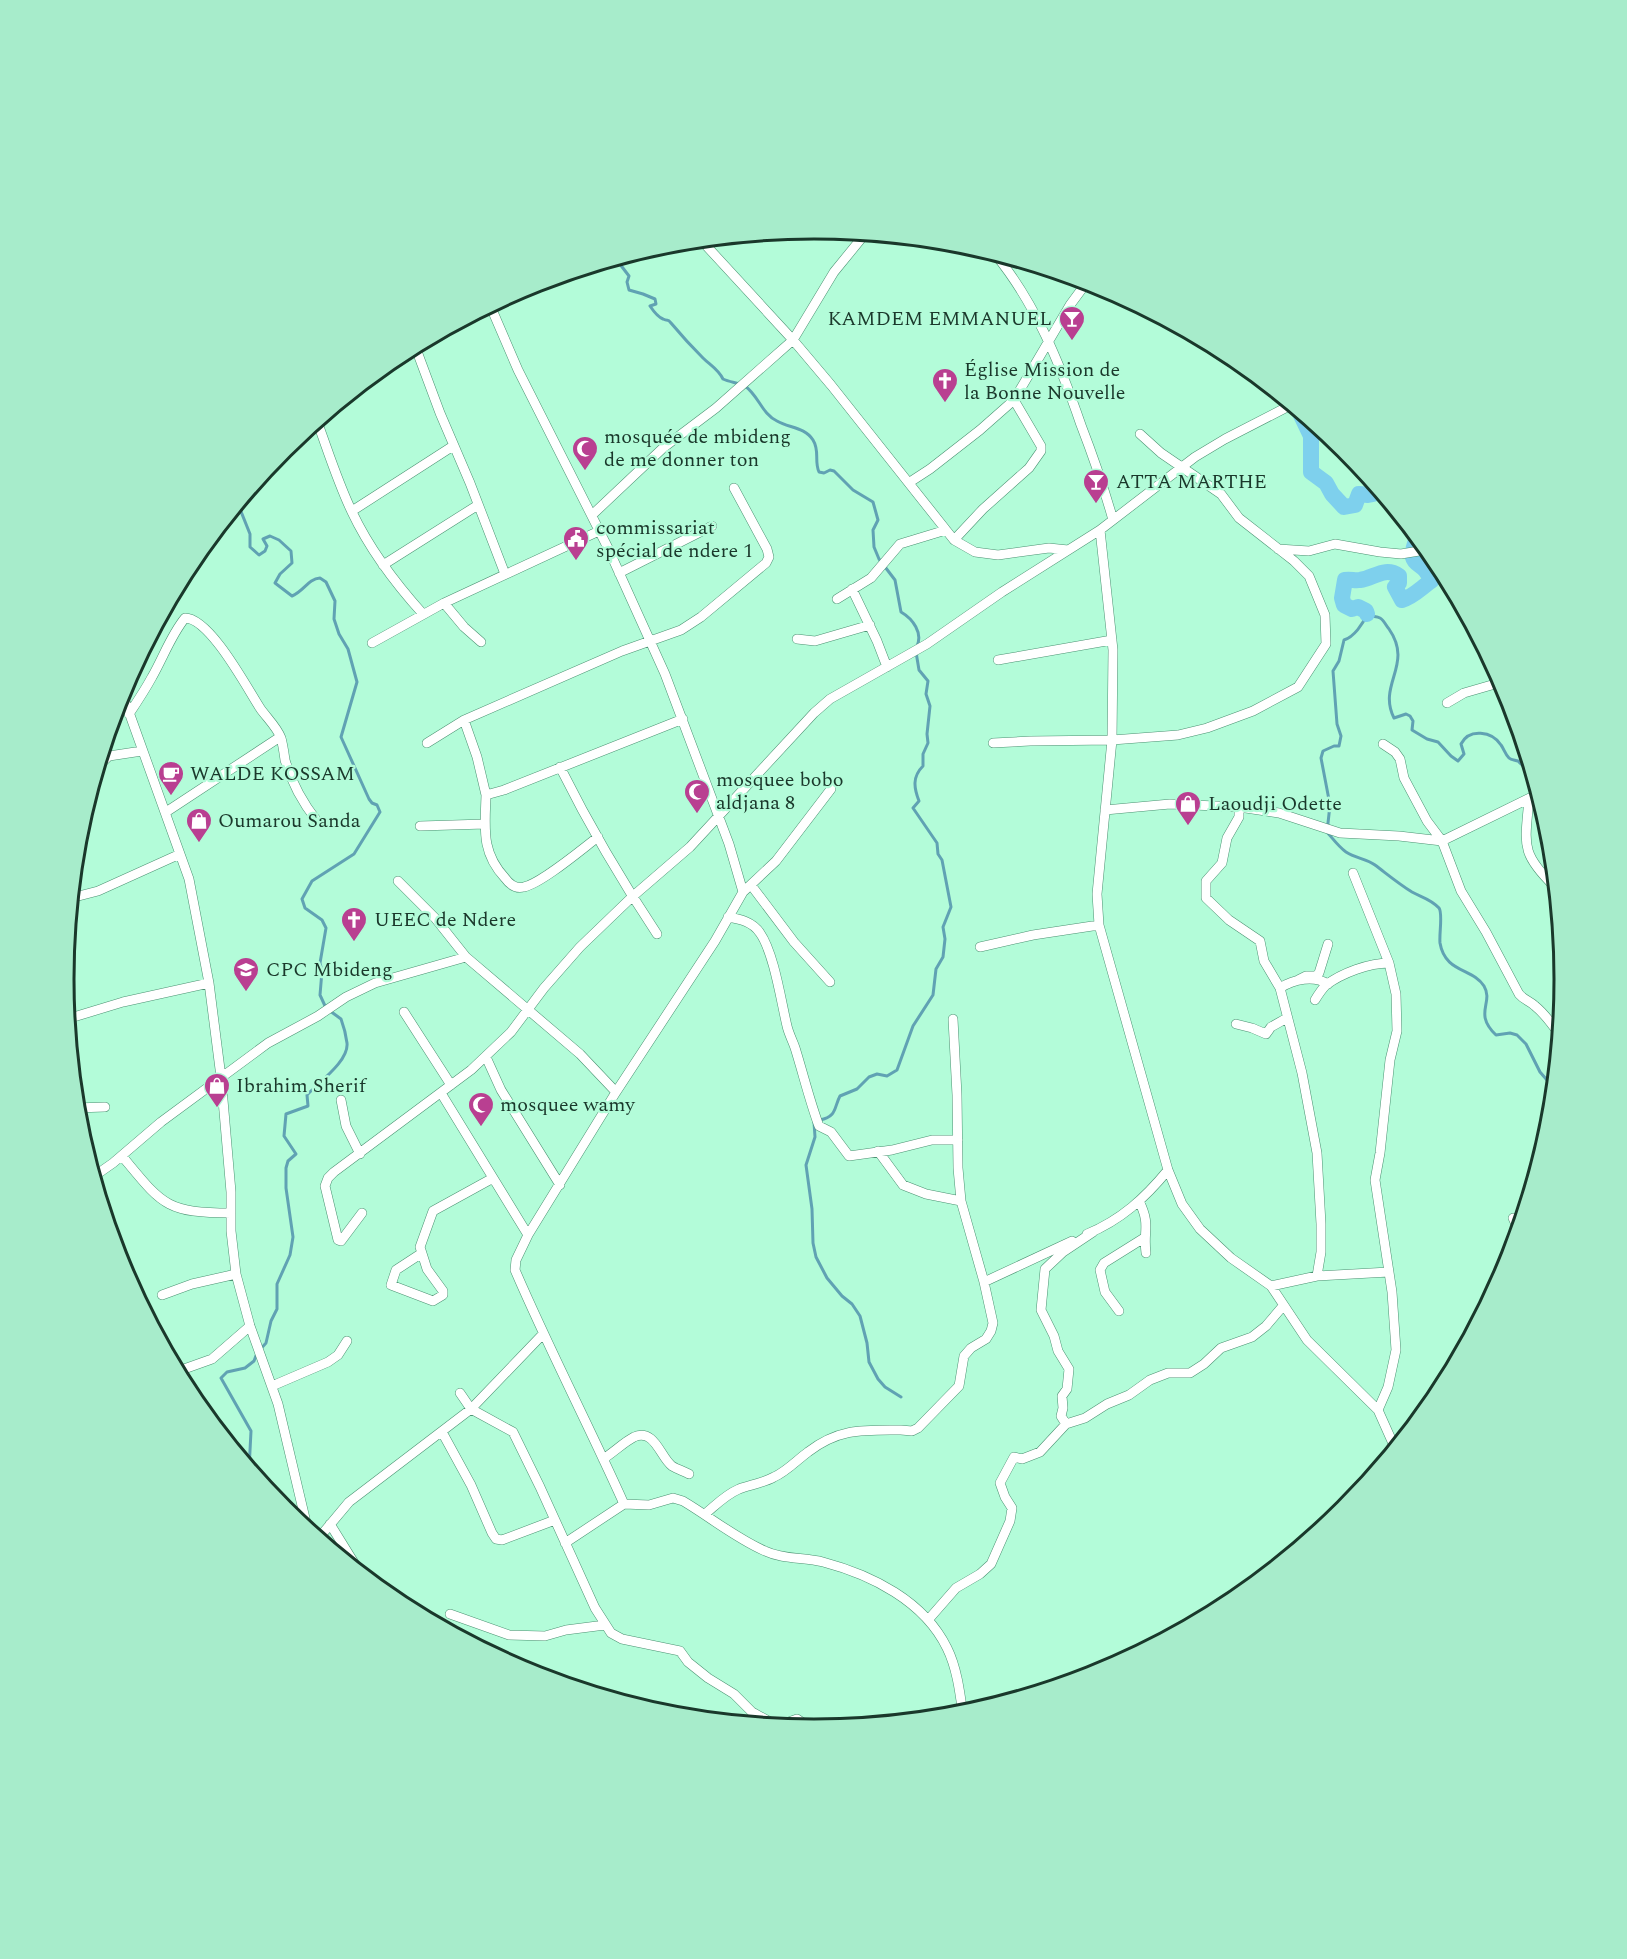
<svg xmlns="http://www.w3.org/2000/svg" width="1627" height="1959" viewBox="0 0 1627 1959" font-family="Spectral,serif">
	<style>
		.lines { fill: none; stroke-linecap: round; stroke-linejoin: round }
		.stream { stroke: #60a2b3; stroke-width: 3 }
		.river { stroke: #7ed0ed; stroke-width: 16 }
		.minor-casing { stroke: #4b9272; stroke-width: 10 }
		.minor { stroke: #fff; stroke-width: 9 }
		.labels { text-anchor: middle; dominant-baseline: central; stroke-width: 4.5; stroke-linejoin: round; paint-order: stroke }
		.poi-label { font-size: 20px; fill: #1a382b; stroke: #b3fcd9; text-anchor: start }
		.rim { fill: none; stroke: #1a382b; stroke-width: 3 }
	</style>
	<rect width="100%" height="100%" fill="#b3fcd9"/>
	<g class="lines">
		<path class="stream" d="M 616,259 L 629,276 L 627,282 L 629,290 L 643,294 L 655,299 L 656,304 L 650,306 C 652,309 658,317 663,319 C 669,322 667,318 671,323 C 681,335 692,347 703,358 C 710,365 718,369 723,379 C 729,382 739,383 745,386 C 758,395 762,414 777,421 C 789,428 805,427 813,440 C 820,451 814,461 819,472 L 824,473 L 830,470 L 834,471 L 853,490 L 873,502 L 878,520 L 873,530 L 874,547 L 879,559 L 895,580 L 901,612 C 913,619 923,633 917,646
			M 238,504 L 250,534 L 250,547 L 259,555 L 265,551 L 267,546 L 263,539 L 270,536 L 279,540 L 291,551 L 292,563 L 280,574 L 275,583 L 292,596 C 304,591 308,579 320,578 L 326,582 L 335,601 L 334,619 L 339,634 L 348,649 L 357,682 L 341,737 L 369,799 L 372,803 L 377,805 L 380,812 L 354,854 L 312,881 L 302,899 L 305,908 L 322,920 L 326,928 L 320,963 L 322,971 L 320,995 L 326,1008 L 341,1019 C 344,1027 346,1035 347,1043 C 349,1061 319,1082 307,1095 L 308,1106 L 286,1114 L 284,1136 L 296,1154 L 288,1161 L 286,1168 L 286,1188 L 293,1237 L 290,1255 L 277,1284 L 277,1309 L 271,1321 L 266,1343 L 257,1353 L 254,1361 L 245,1368 L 227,1372 L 221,1378 L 251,1431 L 249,1470
			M 1532,775 C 1527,771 1523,765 1518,761 C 1515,760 1511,760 1509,758 C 1505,754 1504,749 1501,745 C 1492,731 1469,728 1461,744 L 1464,754 L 1458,761 L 1451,756 L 1438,742 L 1427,739 L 1412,730 L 1413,721 L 1410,716 L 1406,714 L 1394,718 C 1377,684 1414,665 1389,629 C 1386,626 1384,620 1380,618 C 1376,616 1371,617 1367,614 C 1363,624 1354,637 1344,640 L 1339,661 L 1333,671 L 1337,724 L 1341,736 L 1339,746 L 1334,746 L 1323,751 L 1321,758 L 1330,805 L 1327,832 C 1333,839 1339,847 1346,852 C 1355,858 1367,859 1375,865 C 1387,874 1399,884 1412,892 C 1421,897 1431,899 1439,908 C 1443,913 1439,934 1440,943 C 1445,973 1473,968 1484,986 C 1494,1003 1473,1013 1496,1035 L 1510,1033 L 1517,1035 L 1526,1044 L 1540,1072 L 1553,1087
			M 820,1120 C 837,1117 834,1107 840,1096 L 857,1089 L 869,1077 L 877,1074 L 887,1076 L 897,1070 L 913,1026 L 933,995 L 936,969 L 943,957 L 945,939 L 943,927 L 951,907 L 942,860 L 938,854 L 937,843 L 913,808 L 919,801 C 914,788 912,777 923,766 L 923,754 L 928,743 L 927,734 L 930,706 L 926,694 L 928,681 L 919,670 L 916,652
			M 814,1122 L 815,1137 L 806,1165 L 812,1209 L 813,1243 L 816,1257 L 827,1278 L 842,1296 L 852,1304 L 860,1316 L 867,1343 L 869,1362 L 878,1379 L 885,1387 L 901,1397"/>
		<path class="river" d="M 1300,413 L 1311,436 L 1311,472 L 1326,483 L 1332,494 L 1344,507 L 1355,505 L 1359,494 L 1368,495 L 1373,494 L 1376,488
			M 1367,614 L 1366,611 L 1358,607 L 1352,609 L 1344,605 L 1342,598 L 1345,580 C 1351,579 1355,581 1360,580 C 1374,578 1385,566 1399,576 L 1399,583 L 1395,587 L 1402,600 C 1413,597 1421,588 1431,581 C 1424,557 1404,571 1417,538"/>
		<defs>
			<path id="minor" d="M 701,240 L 793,340 L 831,385 L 954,540 L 975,552 L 998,555 L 1049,548 L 1068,550
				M 995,254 C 1036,304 1060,364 1081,425 C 1093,456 1104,488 1113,520
				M 490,305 L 518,370 L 608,548 L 665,674 L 729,844 L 743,892 L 715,941 L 616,1092 L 528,1235 L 516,1260 L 515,1270 C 549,1349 589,1426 624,1504 L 649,1505 L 673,1498 L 683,1501 C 710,1517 737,1539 765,1551 C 784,1560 804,1557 823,1562 C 872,1575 924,1601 947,1648 C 957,1668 960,1693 963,1715
				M 415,346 L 440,413 L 470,483 L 505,574
				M 317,421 C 328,451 338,483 352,512 C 370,550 395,583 423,614
				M 910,482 L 930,469 L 980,430 L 1014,400 L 1070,305 L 1087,282
				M 352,511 L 453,446
				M 592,515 L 663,448 L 716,408 L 793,340 L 834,272 L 865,234
				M 1100,530 L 1113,650 L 1112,740 L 1178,735 L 1207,728 L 1253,711 L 1298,687 L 1326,644 L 1325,615 L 1309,576 L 1294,561 L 1239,518 L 1221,494 L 1161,453 L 1140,434
				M 954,540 L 983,509 L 1029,468 L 1041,451 L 1041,446 L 1014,400
				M 1278,549 L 1309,551 L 1335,544 L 1380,552 L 1401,554 L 1425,550 L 1428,551
				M 383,565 L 478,505
				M 619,573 L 712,526
				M 852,589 L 877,641 L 887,667
				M 837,599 L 871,578 L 900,544 L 946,530
				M 444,603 L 464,627 L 481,642
				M 797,639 L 815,641 L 870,625
				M 372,643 L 444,603 L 599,531
				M 998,660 L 1112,640
				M 121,690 L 189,879 L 209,983 L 221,1077 L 231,1192 L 231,1231 L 236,1274 L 250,1326 L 278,1404 L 308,1531
				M 1447,703 L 1464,693 L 1502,682
				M 129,714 C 137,702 145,690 152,677 C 163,658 171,635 185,618 C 210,618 247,688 260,708 C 266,717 277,727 281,738 C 283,745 284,753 285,760 C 292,784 302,802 317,821
				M 464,720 L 477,757 L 486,795
				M 427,743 L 464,720 L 622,651 L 681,630 L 701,617 L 766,563 L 769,557 L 767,549 L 734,488
				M 993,743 L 1030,741 L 1112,740 L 1097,894 L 1099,925 L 1168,1170 L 1182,1204 L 1200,1229 L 1231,1258 L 1271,1286 L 1307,1340 L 1378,1410 L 1395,1448
				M 1383,744 L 1395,752 L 1400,759 L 1404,778 L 1427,821 L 1442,841 L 1461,891 L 1486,932 L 1519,994 C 1524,1000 1530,1001 1535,1006 C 1545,1014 1552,1024 1559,1034
				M 97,767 L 109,756 L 142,751
				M 560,767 C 589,825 621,880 657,934
				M 1529,799 C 1525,845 1520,853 1555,887
				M 1239,807 L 1239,817 L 1227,838 L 1222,863 L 1206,881 L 1206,898 L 1229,920 L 1260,941 L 1264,961 L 1280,988 L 1302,1073 L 1317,1153 L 1321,1224 L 1321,1252 L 1317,1276 L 1271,1286
				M 1105,810 L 1170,804 L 1239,807 L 1279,813 L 1340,833 L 1399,836 L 1442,841 L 1538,794
				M 166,812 L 280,737
				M 420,826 L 485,824
				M 598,837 C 582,849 542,883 524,887 C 516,889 510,885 505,878 C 481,852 485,829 486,795 L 504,790 L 683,719
				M 1353,873 L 1389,963 L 1396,994 L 1397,1031 L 1390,1060 L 1380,1153 L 1375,1180 L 1392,1292 L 1396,1350 L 1388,1387 L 1378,1410
				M 398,881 L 435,918 L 466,957 L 580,1054 L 616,1092
				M 751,885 L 794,942 L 830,982
				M 743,892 L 776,861 L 831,789
				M 71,898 L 98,891 L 180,854
				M 728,917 C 740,919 753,922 760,933 C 774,953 781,1001 787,1026 C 789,1035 794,1043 796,1051 C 804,1077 810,1102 819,1126 L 831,1132 L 849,1156 L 892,1150 L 932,1140 L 958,1140
				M 980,947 L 1033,935 L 1099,925
				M 1298,980 L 1306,976 L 1316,976 L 1319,973 L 1328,944
				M 1280,988 C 1294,979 1314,975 1328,984
				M 1315,1000 C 1318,995 1321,990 1326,985 C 1342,973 1369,963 1389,963
				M 404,1012 L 451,1085
				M 67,1019 L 123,1002 L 209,983
				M 1236,1024 L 1252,1028 L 1266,1034 L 1271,1027 L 1287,1018
				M 486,1057 L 501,1090 L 560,1185
				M 441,1093 L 528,1235
				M 341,1100 L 346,1126 L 360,1154
				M 76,1108 L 105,1107
				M 878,1151 L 903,1185 L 926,1194 L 961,1201
				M 122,1156 C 162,1204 165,1213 231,1213
				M 93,1177 L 113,1163 L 161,1122 L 268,1043 L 318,1016 L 346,997 L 375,983 L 466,957
				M 1139,1201 C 1151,1225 1143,1230 1146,1253
				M 362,1213 L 341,1241 L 338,1240 L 325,1186 L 328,1178 L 334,1172 L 471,1070 L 511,1032 L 544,988 L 580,947 L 632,897 L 690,847 L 814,713 L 830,699 L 927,644 L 1002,592 L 1100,530 L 1195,457 L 1225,439 L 1291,405
				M 1513,1218 L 1518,1229
				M 1087,1234 C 1121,1220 1145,1198 1168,1170
				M 422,1253 L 396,1270 L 391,1285 L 433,1301 L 443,1295 L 443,1291 L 427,1269 L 420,1247 L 433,1211 L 493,1178
				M 1317,1276 L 1389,1272
				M 984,1282 L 1072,1241
				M 162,1295 L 192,1284 L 236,1274
				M 1119,1311 L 1105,1292 L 1100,1270 L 1104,1263 L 1144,1238
				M 178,1374 L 184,1369 L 212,1359 L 250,1326
				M 272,1386 L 328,1362 L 338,1355 L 347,1341
				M 460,1393 L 471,1409 L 513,1432 L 540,1487 L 595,1608 L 611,1633 L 622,1639 L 680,1651 L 688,1662 L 708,1678 L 734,1694 L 752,1712 L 772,1723 L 786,1723 L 797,1719 L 803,1723
				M 1066,1424 L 1061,1416 L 1063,1408 L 1062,1396 L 1067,1389 L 1069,1369 L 1058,1351 L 1054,1336 L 1041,1310 L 1045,1269 L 1063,1252 L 1093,1232
				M 442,1432 L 471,1485 L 492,1533 L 496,1539 L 502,1540 L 555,1520
				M 603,1459 C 613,1453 624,1442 634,1437 C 655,1428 660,1457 672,1466 C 677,1469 683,1471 689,1474
				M 705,1514 C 716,1505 725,1495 739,1489 C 750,1485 763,1483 774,1477 C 786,1472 797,1460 808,1452 C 839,1428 863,1430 901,1430 L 912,1431 L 918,1428 L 959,1386 L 964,1356 L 971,1348 L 986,1339 L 991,1331 L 993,1323 L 984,1282 L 961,1201 L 958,1168 L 957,1095 L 953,1019
				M 330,1524 L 361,1574
				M 318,1539 L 349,1502 L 471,1409 L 543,1334
				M 565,1543 L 624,1504
				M 395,1602 L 415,1609 L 420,1616
				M 450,1614 L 509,1635 L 545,1636 L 566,1630 L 605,1625
				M 928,1620 L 956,1588 L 980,1574 L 991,1564 L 1010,1521 L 1012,1508 L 1005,1497 L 1000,1483 L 1014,1457 L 1022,1459 L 1040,1452 L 1066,1424 L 1085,1418 L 1107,1404 L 1129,1395 L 1150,1380 L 1168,1373 L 1190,1373 L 1204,1364 L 1221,1348 L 1252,1337 L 1266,1326 L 1283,1306
				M 629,1704 L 645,1709"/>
		</defs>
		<use href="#minor" class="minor-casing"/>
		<use href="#minor" class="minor"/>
	</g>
	<defs>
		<symbol id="bar-pin" viewBox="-11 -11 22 30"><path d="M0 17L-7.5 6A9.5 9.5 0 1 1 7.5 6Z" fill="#b93f91" stroke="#b3fcd9"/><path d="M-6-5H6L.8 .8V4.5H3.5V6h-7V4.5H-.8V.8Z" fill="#fff"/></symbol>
		<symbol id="church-pin" viewBox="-11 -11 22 30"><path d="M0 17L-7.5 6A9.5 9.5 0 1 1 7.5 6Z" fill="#b93f91" stroke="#b3fcd9"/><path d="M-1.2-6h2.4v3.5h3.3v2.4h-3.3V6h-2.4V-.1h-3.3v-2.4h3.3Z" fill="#fff"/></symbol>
		<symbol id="mosque-pin" viewBox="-11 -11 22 30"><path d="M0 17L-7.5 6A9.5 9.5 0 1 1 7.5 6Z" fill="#b93f91" stroke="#b3fcd9"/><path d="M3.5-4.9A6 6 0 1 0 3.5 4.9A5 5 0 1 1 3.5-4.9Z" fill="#fff"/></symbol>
		<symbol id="civic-pin" viewBox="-11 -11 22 30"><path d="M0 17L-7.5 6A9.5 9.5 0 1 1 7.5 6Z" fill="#b93f91" stroke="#b3fcd9"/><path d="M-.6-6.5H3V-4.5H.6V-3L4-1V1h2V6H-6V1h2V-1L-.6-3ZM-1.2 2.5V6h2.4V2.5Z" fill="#fff"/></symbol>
		<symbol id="cafe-pin" viewBox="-11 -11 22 30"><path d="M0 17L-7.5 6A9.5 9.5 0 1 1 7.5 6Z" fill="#b93f91" stroke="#b3fcd9"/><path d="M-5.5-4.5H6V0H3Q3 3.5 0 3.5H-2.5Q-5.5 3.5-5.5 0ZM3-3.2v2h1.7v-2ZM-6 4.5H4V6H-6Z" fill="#fff"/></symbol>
		<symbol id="shop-pin" viewBox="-11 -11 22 30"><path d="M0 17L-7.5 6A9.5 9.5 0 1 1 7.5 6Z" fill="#b93f91" stroke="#b3fcd9"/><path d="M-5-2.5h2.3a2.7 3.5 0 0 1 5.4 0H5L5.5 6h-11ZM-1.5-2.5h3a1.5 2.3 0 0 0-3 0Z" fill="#fff"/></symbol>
		<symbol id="school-pin" viewBox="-11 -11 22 30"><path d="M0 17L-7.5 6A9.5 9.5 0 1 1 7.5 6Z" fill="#b93f91" stroke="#b3fcd9"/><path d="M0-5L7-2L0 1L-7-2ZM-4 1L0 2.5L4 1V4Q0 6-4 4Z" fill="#fff"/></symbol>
	</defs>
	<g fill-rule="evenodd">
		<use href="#bar-pin" x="1057" y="304" width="30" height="40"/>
		<use href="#church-pin" x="930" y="366" width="30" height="40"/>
		<use href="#mosque-pin" x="570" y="434" width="30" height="40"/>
		<use href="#bar-pin" x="1081" y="467" width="30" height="40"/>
		<use href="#civic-pin" x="561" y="524" width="30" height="40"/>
		<use href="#cafe-pin" x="156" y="759" width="30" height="40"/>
		<use href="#mosque-pin" x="682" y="777" width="30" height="40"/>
		<use href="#shop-pin" x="1173" y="789" width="30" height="40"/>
		<use href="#shop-pin" x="184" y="806" width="30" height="40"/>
		<use href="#church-pin" x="339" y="905" width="30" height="40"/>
		<use href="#school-pin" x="231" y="955" width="30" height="40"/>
		<use href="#shop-pin" x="202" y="1071" width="30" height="40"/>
		<use href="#mosque-pin" x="466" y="1090" width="30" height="40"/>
	</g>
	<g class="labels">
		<g class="poi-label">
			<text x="1052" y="319" text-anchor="end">KAMDEM EMMANUEL</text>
			<text x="964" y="370">Église Mission de<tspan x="964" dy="23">la Bonne Nouvelle</tspan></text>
			<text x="604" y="437">mosquée de mbideng<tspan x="604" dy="23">de me donner ton</tspan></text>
			<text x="1116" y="482">ATTA MARTHE</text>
			<text x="596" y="528">commissariat<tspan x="596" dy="23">spécial de ndere 1</tspan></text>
			<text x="190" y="774">WALDE KOSSAM</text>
			<text x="716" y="780">mosquee bobo<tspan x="716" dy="23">aldjana 8</tspan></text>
			<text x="1208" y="804">Laoudji Odette</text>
			<text x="218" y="821">Oumarou Sanda</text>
			<text x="374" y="920">UEEC de Ndere</text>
			<text x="266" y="970">CPC Mbideng</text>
			<text x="236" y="1086">Ibrahim Sherif</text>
			<text x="500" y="1105">mosquee wamy</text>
		</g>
	</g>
	<path d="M0 0H1627V1959H0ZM74 979a740 740 0 1 1 1480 0a740 740 0 1 1-1480 0Z" fill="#a7eccb" fill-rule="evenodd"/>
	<path class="rim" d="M74 979a740 740 0 1 1 1480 0a740 740 0 1 1-1480 0Z"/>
</svg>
